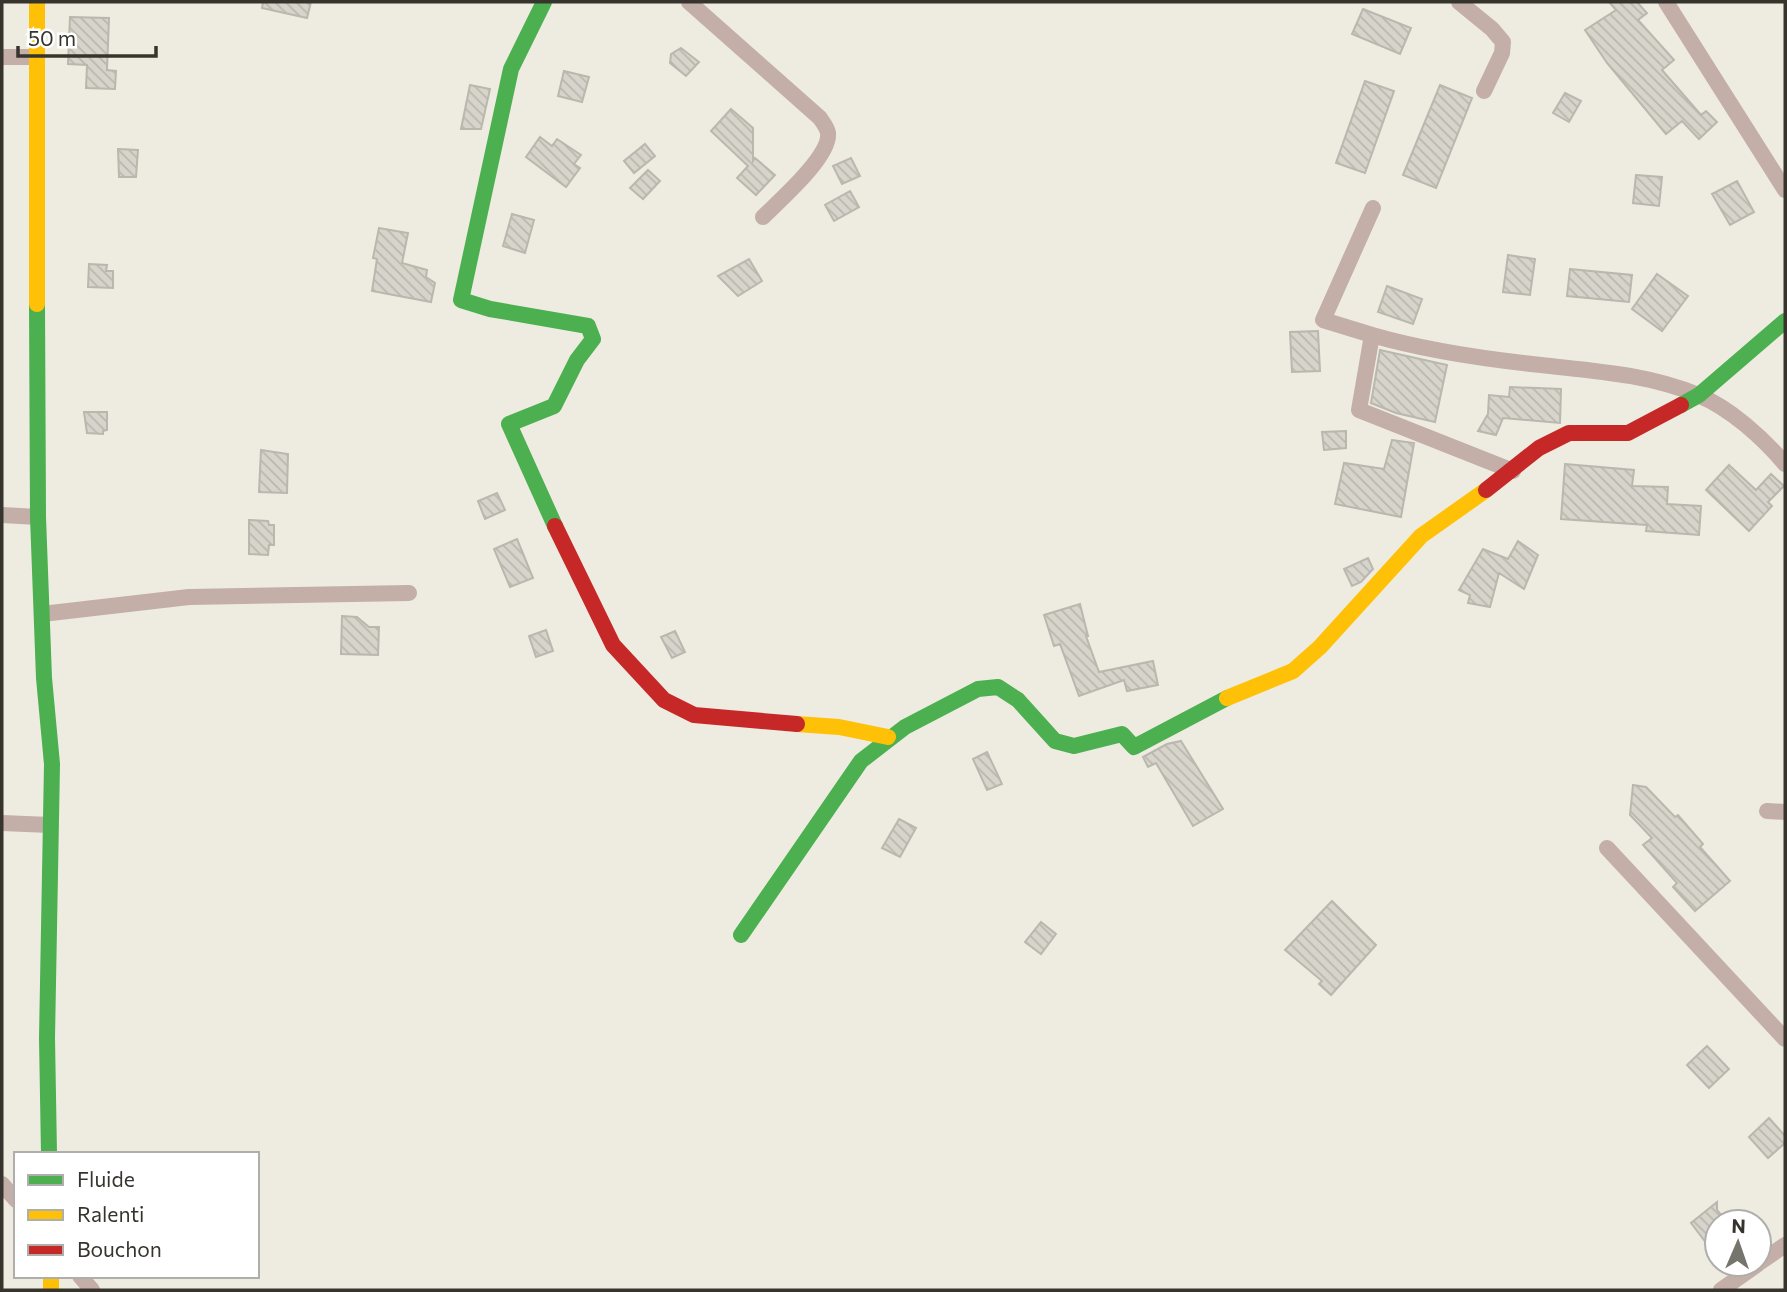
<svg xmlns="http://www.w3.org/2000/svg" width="1787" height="1292" viewBox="0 0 1787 1292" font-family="Commissioner,sans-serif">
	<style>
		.building { fill: url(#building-back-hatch); stroke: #bab7ae; stroke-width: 2 }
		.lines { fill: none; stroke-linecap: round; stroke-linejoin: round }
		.street { stroke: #c3aea8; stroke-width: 16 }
		.fast { stroke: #4caf50; stroke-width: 16 }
		.slow { stroke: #ffc107; stroke-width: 16 }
		.jam { stroke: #c62828; stroke-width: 16 }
	</style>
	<defs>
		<pattern id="building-back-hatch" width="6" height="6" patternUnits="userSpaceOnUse" patternTransform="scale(1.75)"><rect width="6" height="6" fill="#d7d4cb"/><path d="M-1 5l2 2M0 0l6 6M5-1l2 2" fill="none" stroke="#b9b7af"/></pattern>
	</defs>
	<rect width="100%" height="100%" fill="#eeece1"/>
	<path class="building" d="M 263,2 L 311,2 L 307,18 L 262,8 Z
		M 1609,2 L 1637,2 L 1647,13 L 1638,20 L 1674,60 L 1662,70 L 1701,115 L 1706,111 L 1717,122 L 1699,139 L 1682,121 L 1666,134 L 1607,63 L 1585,30 L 1616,10 Z
		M 1363,9 L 1411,28 L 1400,54 L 1352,34 Z
		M 70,17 L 109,18 L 107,70 L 116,71 L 115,89 L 86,88 L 87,65 L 68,64 Z
		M 681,48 L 699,62 L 686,76 L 670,63 L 671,54 Z
		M 564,71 L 589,77 L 582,102 L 558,96 Z
		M 1365,81 L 1394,91 L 1365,173 L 1336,163 Z
		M 470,85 L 490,89 L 481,129 L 461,129 Z
		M 1440,85 L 1472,98 L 1436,188 L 1403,175 Z
		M 1565,93 L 1581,101 L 1569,122 L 1553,113 Z
		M 731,109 L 753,128 L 753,161 L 755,158 L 775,175 L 756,195 L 737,178 L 748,166 L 711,131 Z
		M 540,137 L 552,146 L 557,139 L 581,155 L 574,164 L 580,168 L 566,187 L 526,157 Z
		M 645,144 L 655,156 L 634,173 L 624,161 Z
		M 118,149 L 138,150 L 136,177 L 119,177 Z
		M 851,158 L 860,176 L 842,184 L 833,166 Z
		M 648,170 L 660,181 L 643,199 L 630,188 Z
		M 1636,175 L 1662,177 L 1659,206 L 1633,203 Z
		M 1737,181 L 1754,212 L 1730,225 L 1712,194 Z
		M 850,191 L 859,207 L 834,221 L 825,205 Z
		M 512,214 L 534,220 L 525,253 L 503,246 Z
		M 379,228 L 408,233 L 402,263 L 427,270 L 426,277 L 435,283 L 431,302 L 372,291 L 377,259 L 373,258 Z
		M 1508,255 L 1535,259 L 1530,295 L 1503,292 Z
		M 749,259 L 762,281 L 738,296 L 718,276 Z
		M 89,264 L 107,265 L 106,271 L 113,271 L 113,288 L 88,287 Z
		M 1570,269 L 1632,275 L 1629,302 L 1567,296 Z
		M 1657,274 L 1688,296 L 1662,331 L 1632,309 Z
		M 1387,286 L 1422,299 L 1413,324 L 1378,312 Z
		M 1318,331 L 1320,371 L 1292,372 L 1290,332 Z
		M 1380,350 L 1447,365 L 1435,422 L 1396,413 L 1371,403 Z
		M 1510,387 L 1561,389 L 1560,423 L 1503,418 L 1496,435 L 1478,431 L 1488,414 L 1489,395 L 1509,397 Z
		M 84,412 L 107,412 L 107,430 L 103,431 L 103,434 L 87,433 Z
		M 1346,431 L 1346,448 L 1324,450 L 1322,432 Z
		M 1392,440 L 1414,443 L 1401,517 L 1335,504 L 1344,463 L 1384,469 Z
		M 261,450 L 288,454 L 287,493 L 259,492 Z
		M 1565,464 L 1634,470 L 1632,486 L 1668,487 L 1667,504 L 1701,506 L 1699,535 L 1646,531 L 1647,525 L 1561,519 Z
		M 1729,465 L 1756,490 L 1771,474 L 1784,486 L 1768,502 L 1772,506 L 1749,531 L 1706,490 Z
		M 497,493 L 505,510 L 485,519 L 478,501 Z
		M 249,520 L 268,521 L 269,525 L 274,525 L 274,545 L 269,545 L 268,555 L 249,554 Z
		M 517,539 L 533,578 L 510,587 L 494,549 Z
		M 1518,541 L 1538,555 L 1524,589 L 1499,573 L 1490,607 L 1468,603 L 1470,595 L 1459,590 L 1483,549 L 1508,559 Z
		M 1368,558 L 1373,569 L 1361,582 L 1352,586 L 1344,569 Z
		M 1080,604 L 1088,636 L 1086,636 L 1099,672 L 1153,661 L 1158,685 L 1127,691 L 1124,680 L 1079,696 L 1060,644 L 1054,646 L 1044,615 Z
		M 342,616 L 357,617 L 369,627 L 379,627 L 378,655 L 341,654 Z
		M 546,630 L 553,651 L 536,657 L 529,636 Z
		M 675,631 L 685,652 L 672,658 L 661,637 Z
		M 1181,741 L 1223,809 L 1193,826 L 1156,763 L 1148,767 L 1143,757 L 1167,744 Z
		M 987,752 L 1002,784 L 987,790 L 973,759 Z
		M 1633,785 L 1646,787 L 1675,817 L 1678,815 L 1703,844 L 1700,847 L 1730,881 L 1695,911 L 1673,887 L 1677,883 L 1643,845 L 1652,838 L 1630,815 Z
		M 899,819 L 916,828 L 900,857 L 882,848 Z
		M 1332,901 L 1376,945 L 1331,995 L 1319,984 L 1322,981 L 1285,950 Z
		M 1041,922 L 1056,934 L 1041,954 L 1025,942 Z
		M 1707,1046 L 1729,1069 L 1709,1088 L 1687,1065 Z
		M 1769,1118 L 1785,1136 L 1785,1143 L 1768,1158 L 1749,1137 Z
		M 1717,1202 L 1717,1210 L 1727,1222 L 1717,1222 L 1717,1236 L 1707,1244 L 1691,1223 Z"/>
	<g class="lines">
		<path class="street" d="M 689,2 L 820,118 C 823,123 827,127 828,133 C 831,156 779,201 763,217
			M 1459,2 L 1492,29 L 1503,42 L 1502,53 L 1484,91
			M 1666,2 L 1785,190
			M 2,57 L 35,57
			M 1373,208 L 1323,320 L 1372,335 L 1359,410 L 1513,471
			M 1372,335 C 1427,351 1484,359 1541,365 C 1594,371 1647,374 1698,395 C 1730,408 1763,438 1785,464
			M 2,515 L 38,517
			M 42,614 L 189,597 L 409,593
			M 1767,811 L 1785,812
			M 2,823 L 50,825
			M 1607,848 L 1785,1039
			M 2,1184 L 16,1200
			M 1759,1263 L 1785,1245
			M 80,1276 L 92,1290
			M 1721,1290 L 1758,1264"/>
		<path class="fast" d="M 544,2 L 511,69 L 461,300 L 490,309 L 588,326 L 593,339 L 577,360 L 554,406 L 509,424 L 555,526
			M 37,304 L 38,517 L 44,678 L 52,764 L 47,1038 L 49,1154
			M 1681,405 L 1699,395 L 1785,321
			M 741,935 L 861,761 L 905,727 L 978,689 L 998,687 L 1018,700 L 1055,741 L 1074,746 L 1122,734 L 1134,747 L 1227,698"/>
		<path class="slow" d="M 37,304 L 37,2
			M 1227,698 L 1293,671 L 1320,647 L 1421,536 L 1486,490
			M 797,724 L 839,727 L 888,737
			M 51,1276 L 51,1290"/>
		<path class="jam" d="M 1486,490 L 1539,448 L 1569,433 L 1628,433 L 1681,405
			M 555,526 L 613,645 L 664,700 L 694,715 L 797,724"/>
	</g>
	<rect width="1787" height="1292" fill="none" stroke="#36342d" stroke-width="7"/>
	<rect x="14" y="1152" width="245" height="126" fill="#ffffff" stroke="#afaeab" stroke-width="2"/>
	<rect x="28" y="1175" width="35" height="10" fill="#4caf50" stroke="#afaeab" stroke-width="2"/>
	<text x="77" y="1187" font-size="21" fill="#36342d">Fluide</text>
	<rect x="28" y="1210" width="35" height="10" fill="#ffc107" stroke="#afaeab" stroke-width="2"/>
	<text x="77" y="1222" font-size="21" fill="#36342d">Ralenti</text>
	<rect x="28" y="1245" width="35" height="10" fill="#c62828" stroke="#afaeab" stroke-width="2"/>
	<text x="77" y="1257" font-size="21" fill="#36342d">Bouchon</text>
	<g transform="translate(1738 1243) rotate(2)"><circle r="33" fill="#ffffff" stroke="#afaeab" stroke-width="2"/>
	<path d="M0-5L12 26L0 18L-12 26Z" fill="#76746c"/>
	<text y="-10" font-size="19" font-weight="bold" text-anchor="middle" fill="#36342d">N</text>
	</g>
	<path d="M18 46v10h138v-10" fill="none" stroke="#36342d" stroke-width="3.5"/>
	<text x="28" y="46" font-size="21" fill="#36342d" stroke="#ffffff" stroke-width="5" paint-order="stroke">50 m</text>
</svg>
